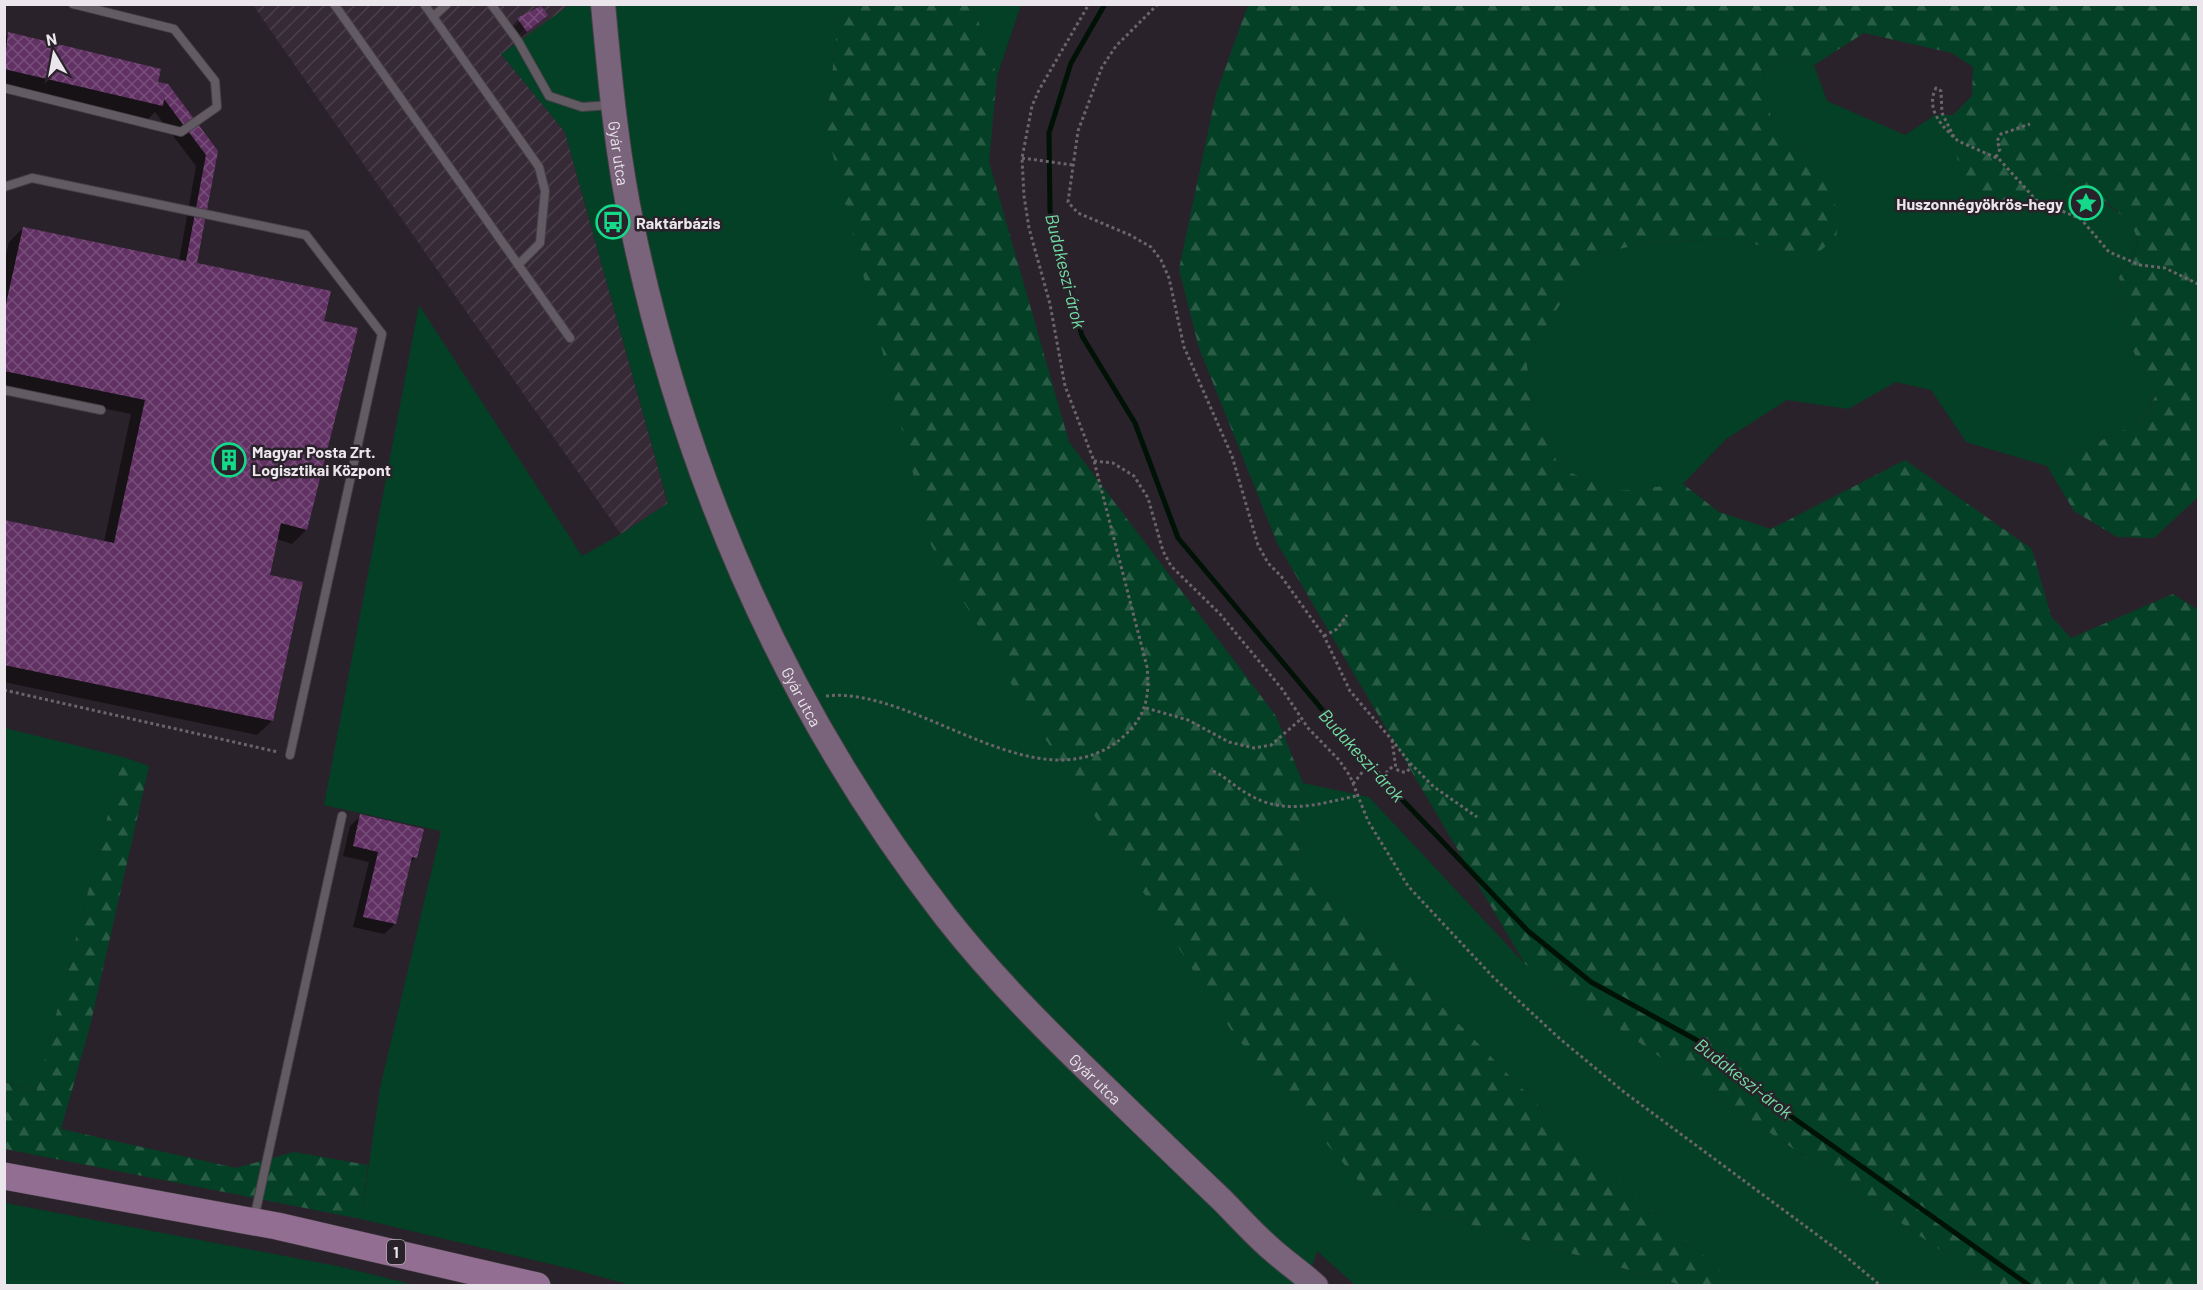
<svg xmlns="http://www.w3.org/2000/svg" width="2203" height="1290" viewBox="0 0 2203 1290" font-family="Barlow,sans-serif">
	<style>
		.industrial { fill: url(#industrial-furrows) }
		.green { fill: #034025 }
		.forest { fill: url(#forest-firs) }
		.shadow { fill: #0007 }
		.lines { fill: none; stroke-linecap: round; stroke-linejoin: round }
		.stream { stroke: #001106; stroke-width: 5 }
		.building { fill: url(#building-cross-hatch) }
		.lane-casing { stroke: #464046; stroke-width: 10 }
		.secondary-casing { stroke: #464046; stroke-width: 26 }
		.primary-casing { stroke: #464046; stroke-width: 28 }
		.path { stroke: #6b646b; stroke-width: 3; stroke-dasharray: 3 3; stroke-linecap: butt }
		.lane { stroke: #635b63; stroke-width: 8 }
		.secondary { stroke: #7a647b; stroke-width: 24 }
		.primary { stroke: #926e92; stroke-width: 27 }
		.labels { text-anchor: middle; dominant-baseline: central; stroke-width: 5; stroke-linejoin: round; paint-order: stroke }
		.shield { fill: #2a222a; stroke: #b1abb1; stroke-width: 1.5 }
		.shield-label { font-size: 15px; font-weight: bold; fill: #ebe6eb }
		.street-label { font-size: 16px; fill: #ebe6eb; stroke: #2a222a }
		.poi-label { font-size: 16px; font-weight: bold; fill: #ebe6eb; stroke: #2a222a; text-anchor: start }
		.water-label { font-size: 18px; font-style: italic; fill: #72dea3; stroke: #2a222a }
	</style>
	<defs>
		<pattern id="industrial-furrows" width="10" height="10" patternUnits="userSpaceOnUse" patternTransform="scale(1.5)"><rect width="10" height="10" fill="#362a36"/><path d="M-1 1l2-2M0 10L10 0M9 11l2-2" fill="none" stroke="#4a3f4a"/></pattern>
		<pattern id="forest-firs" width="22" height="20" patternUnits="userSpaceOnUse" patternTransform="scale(1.5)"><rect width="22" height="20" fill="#034025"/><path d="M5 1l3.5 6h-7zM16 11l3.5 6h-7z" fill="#285c45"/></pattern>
		<pattern id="building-cross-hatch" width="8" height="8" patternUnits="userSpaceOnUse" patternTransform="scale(1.5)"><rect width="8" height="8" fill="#613163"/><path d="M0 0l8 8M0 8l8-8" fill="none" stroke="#784f7a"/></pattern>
	</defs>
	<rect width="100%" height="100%" fill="#2a222a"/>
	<path class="industrial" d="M 253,5 L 570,5 L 502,54 L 565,132 L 668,504 L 621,534 Z"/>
	<path class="green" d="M 570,5 L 840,5 L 826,128 L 1371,1196 L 1681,1285 L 1355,1285 L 1317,1251 L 1306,1285 L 630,1285 L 580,1271 L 361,1219 L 380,1088 L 441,831 L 324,805 L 419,305 L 582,556 L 621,534 L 668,503 L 565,132 L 501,54 Z
		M 973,5 L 1021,5 L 997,76 Z
		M 1786,58 L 1814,65 L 1827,101 L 1905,135 L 1935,115 L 1953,115 L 1965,131 L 1956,153 L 1963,183 L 2006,205 L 2061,174 L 2125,217 L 2136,230 L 2137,248 L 2119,278 L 2130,345 L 2156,394 L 2140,422 L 2047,466 L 1966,442 L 1931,390 L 1896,382 L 1848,409 L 1787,400 L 1726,439 L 1683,484 L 1617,492 L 1561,469 L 1533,414 L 1526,356 L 1593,255 L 1650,242 L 1734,239 L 1783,251 L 1822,164 L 1789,140 L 1771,118 L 1762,68 Z
		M 5,728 L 123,757 L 36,1092 L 5,1082 Z
		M 1303,783 L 1369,797 L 1525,964 L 1991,1285 L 1736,1285 L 1549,1116 L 1300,861 Z
		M 5,1203 L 337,1266 L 415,1285 L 5,1285 Z"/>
	<path class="forest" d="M 840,5 L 973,5 L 997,76 L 989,162 L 1069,442 L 1276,716 L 1303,783 L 1300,861 L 1549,1116 L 1736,1285 L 1681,1285 L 1371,1196 L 1233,1033 L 1020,699 L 931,545 L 826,127 Z
		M 1248,5 L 2198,5 L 2198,497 L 2154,538 L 2117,537 L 2074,511 L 2047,466 L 2140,422 L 2156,395 L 2130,345 L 2119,277 C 2124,269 2133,259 2136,249 C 2147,219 2082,188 2061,174 L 2006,205 L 1963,183 L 1956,153 L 1965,131 L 1953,115 L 1972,96 L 1973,67 L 1952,53 L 1864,33 L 1814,65 L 1786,58 L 1762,68 L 1771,118 L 1789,140 L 1822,164 L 1839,217 L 1836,238 L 1820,251 L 1783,251 L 1734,239 L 1650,242 L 1593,255 L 1526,356 L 1533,414 L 1561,469 L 1617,491 L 1683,484 L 1719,512 L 1771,529 L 1905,460 L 2032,549 L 2051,616 L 2071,638 L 2173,594 L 2198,610 L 2198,1285 L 1991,1285 L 1525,964 L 1277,543 L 1199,348 L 1179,269 L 1216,94 Z
		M 123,757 L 149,766 L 90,1026 L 61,1129 L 236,1168 L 294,1152 L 368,1165 L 361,1219 L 5,1149 L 4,1082 L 36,1092 Z"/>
	<path class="shadow" d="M 518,20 L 539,22 L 520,38 L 512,26 Z
		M 8,34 L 156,83 L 216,152 L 195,264 L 322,322 L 306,530 L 292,544 L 276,539 L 269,577 L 272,721 L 257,735 L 4,682 L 4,521 L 104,542 L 131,414 L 4,388 L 4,264 L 9,242 L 23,228 L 179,261 L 196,166 L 155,112 L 147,120 L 4,86 L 4,38 Z
		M 361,816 L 416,857 L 409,864 L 395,924 L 384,934 L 353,927 L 369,862 L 343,856 L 350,826 Z"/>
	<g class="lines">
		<path class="stream" d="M 1105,4 L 1071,63 L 1049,133 L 1050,211 L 1082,336 L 1135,423 L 1178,538 L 1368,764 L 1528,931 L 1591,982 L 1700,1042 L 1785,1112 L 2030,1286"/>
	</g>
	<path class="building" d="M 541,6 L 548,15 L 527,32 L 517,18 Z
		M 8,32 L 161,69 L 158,82 L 168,84 L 218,151 L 197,263 L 331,291 L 324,321 L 358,328 L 307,530 L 281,523 L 270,575 L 303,582 L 273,721 L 4,665 L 4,520 L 114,543 L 145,400 L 4,371 L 4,313 L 23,227 L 186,261 L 206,155 L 164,99 L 163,106 L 4,69 Z
		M 360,814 L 424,829 L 417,858 L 412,857 L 396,924 L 363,917 L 378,852 L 353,846 Z"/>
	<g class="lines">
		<defs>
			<path id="lane" d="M 334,4 L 570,338
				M 424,4 L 539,167 L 545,191 L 540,243 L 518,265
				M 491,4 L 518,41 L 549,96 L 582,107 L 612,105
				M 433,17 L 447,4
				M 4,88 L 181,132 L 217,107 L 215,81 L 174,29 L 73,4
				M 4,187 L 32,178 L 306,235 L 382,334 L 290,755
				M 4,390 L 101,410
				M 254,1219 L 342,816"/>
			<g id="secondary">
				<path id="s1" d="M 603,4 C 610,80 617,156 633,230 C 686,481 788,713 945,916 C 995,980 1053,1037 1111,1093 C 1148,1129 1184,1164 1221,1199 C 1237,1215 1252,1232 1269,1247 C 1284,1261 1301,1272 1316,1286"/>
			</g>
			<path id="primary" d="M 4,1176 L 277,1226 L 537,1286"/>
		</defs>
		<use href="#lane" class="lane-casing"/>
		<use href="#secondary" class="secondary-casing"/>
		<use href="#primary" class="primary-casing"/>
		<path class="path" d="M 1158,4 L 1116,46 L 1102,67 L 1078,131 L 1068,202 L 1078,213 L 1130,235 L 1151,247 L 1161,260 L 1169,278 L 1184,347 L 1232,456 L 1258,545 L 1268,563 L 1281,576 L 1324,636 L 1350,691 L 1392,740 L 1409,762 L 1410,768 L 1407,772 L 1401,772 L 1396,769 L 1392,740
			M 1954,137 L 1942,113 L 1941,91 L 1936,88 C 1925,109 1942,127 1958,141 L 1999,159 L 2036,200 L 2081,219 L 2109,252 L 2140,265 L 2165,268 L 2198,284
			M 1996,157 L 2000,149 L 1997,141 L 2001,134 L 2030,124
			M 1022,158 L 1073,165
			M 1094,461 L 1113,463 L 1134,476 L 1148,498 L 1163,551 L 1171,566 L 1220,614 L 1282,689 L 1308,728 L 1339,760 L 1350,776 L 1368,821 L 1408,886 L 1493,977 L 1559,1038 L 1624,1092 L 1843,1254 L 1881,1286
			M 1324,636 L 1337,629 L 1347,615
			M 4,690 L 278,752
			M 826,696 C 917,685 1039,810 1123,737 C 1146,716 1150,697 1147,667 L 1094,461 L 1065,386 L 1050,304 L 1029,228 L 1024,196 L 1022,158 L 1032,106 L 1039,90 L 1089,4
			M 1146,708 L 1188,720 L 1229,742 L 1254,748 L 1271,745 L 1301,719
			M 1410,763 L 1434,787 L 1477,817
			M 1213,771 C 1226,777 1235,787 1248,794 C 1284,816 1318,804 1356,796
			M 1353,784 L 1371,761 L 1382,777 L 1394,765"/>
		<use href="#lane" class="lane"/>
		<use href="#secondary" class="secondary"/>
		<use href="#primary" class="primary"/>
	</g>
	<defs>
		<symbol id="sight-ring" viewBox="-11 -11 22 22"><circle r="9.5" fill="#2a222a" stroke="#13d989" stroke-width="1.5"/><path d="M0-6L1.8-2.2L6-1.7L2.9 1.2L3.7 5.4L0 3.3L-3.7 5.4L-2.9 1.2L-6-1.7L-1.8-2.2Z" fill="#13d989"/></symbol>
		<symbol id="bus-ring" viewBox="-11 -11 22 22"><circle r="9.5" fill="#2a222a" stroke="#13d989" stroke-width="1.5"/><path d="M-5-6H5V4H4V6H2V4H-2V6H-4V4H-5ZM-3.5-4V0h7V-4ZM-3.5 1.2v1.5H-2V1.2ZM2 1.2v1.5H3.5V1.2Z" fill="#13d989"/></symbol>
		<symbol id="building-ring" viewBox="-11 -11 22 22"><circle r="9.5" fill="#2a222a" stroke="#13d989" stroke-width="1.5"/><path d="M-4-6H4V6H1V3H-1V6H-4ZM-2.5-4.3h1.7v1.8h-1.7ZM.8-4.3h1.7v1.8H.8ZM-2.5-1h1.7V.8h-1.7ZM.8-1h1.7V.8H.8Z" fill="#13d989"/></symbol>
	</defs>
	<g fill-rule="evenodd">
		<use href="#sight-ring" x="2067" y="184" width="38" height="38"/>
		<use href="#bus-ring" x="594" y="203" width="38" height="38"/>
		<use href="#building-ring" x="210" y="441" width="38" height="38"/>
	</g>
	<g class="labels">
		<rect class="shield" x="387" y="1240" width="18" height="24" rx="4.5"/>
		<g class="shield-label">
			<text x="396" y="1252">1</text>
		</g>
		<g class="street-label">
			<text stroke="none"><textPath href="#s1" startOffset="150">Gyár utca</textPath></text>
			<text stroke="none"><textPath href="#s1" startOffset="726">Gyár utca</textPath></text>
			<text stroke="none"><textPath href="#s1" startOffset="1210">Gyár utca</textPath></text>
		</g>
		<g class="poi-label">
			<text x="2063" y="203" text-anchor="end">Huszonnégyökrös-hegy</text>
			<text x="636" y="222">Raktárbázis</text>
			<text x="252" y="451">Magyar Posta Zrt.<tspan x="252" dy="18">Logisztikai Központ</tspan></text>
		</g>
		<g class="water-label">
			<text transform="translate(1066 271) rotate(76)">Budakeszi-árok</text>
			<text transform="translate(1362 755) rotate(48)">Budakeszi-árok</text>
			<text transform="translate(1744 1078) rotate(38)">Budakeszi-árok</text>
		</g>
	</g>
	<rect width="2203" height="1290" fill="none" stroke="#ebe6eb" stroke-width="12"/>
	<g transform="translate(54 54) rotate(350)" stroke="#2a222a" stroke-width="4.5" paint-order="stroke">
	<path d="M0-4.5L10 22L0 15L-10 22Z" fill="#ebe6eb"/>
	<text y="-9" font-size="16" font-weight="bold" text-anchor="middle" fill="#ebe6eb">N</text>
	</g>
</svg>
